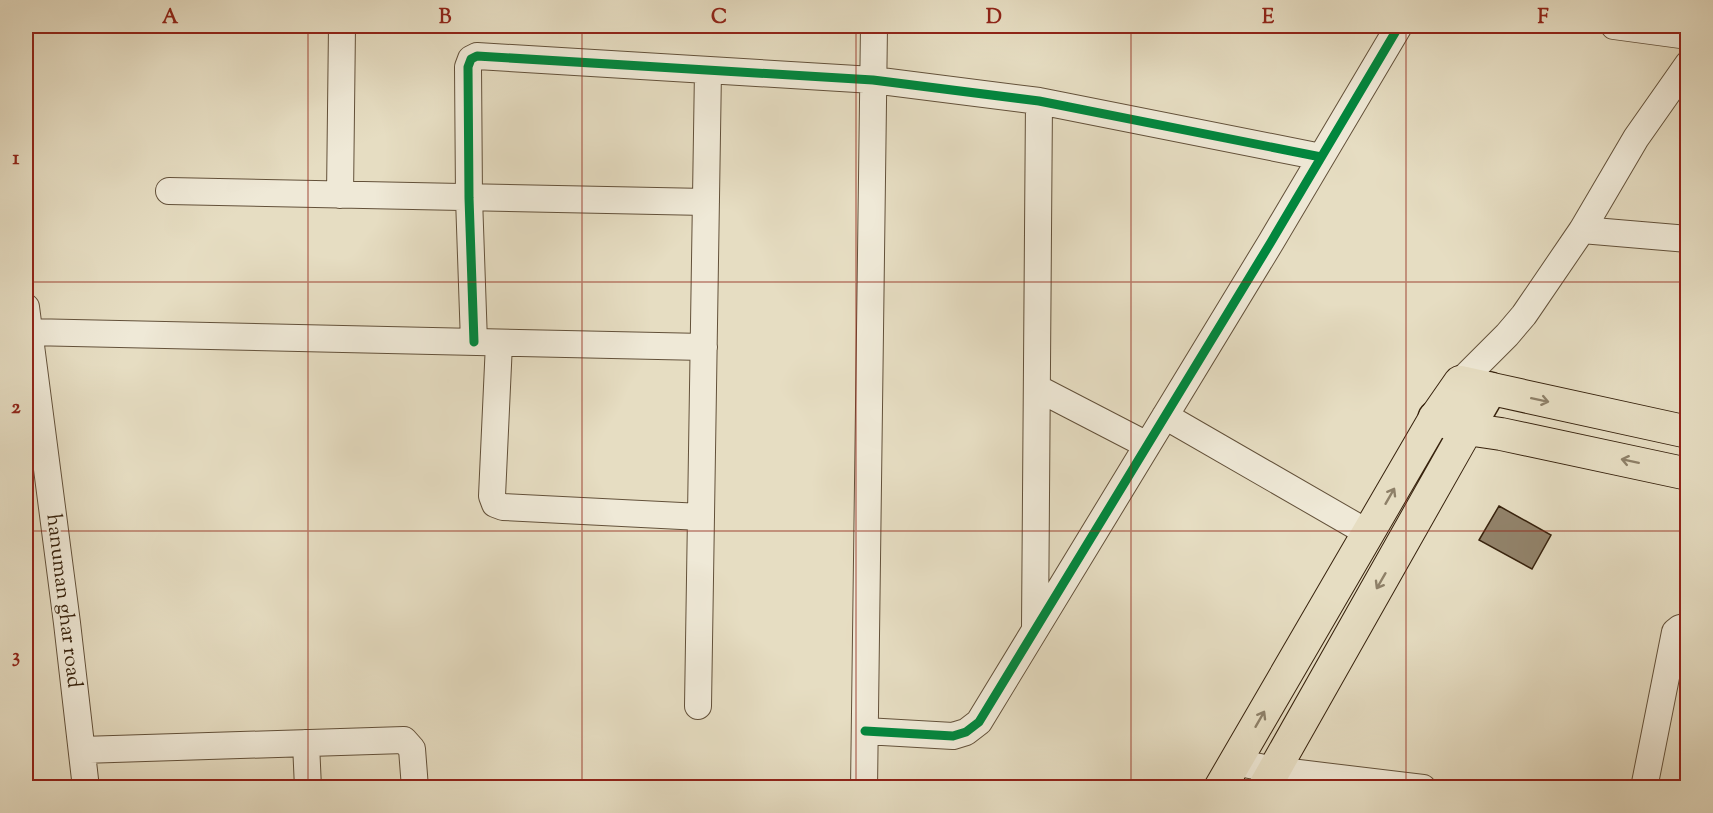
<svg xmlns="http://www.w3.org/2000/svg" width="1713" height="813" viewBox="0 0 1713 813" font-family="'Sorts Mill Goudy',serif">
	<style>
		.building { fill: #92836b; stroke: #37220d; stroke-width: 1.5 }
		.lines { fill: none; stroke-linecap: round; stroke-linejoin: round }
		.minor-casing { stroke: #63513a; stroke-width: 28 }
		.major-casing { stroke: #37220d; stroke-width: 34 }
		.highway-casing { stroke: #37220d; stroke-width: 36 }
		.minor { stroke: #efe9d7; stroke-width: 26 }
		.major { stroke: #e6ddc2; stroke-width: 32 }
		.highway { stroke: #e6ddc2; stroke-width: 33 }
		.cycleway-casing { stroke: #efe9d7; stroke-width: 13 }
		.cycleway { stroke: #00873e; stroke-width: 9 }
		.oneway { stroke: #8e8068 }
		.grid { fill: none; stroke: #8f2418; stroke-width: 1.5; stroke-opacity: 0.55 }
		.labels { text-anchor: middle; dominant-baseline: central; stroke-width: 4.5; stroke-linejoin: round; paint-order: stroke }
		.street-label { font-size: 21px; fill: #37220d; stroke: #efe9d7 }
		.neatline { fill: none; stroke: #8f2418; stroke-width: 2 }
		.grid-label { font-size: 20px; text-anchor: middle; font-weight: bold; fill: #8f2418 }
	</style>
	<rect width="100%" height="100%" fill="#e6ddc2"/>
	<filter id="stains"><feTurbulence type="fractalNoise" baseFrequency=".00333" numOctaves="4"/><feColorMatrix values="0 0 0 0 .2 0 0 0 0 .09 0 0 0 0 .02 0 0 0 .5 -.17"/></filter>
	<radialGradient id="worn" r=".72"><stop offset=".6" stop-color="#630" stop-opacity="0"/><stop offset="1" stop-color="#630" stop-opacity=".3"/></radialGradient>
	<path class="building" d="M 1499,506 L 1551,535 L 1532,569 L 1479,540 Z"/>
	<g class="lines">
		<defs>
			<path id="minor" d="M 1614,26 L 1688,36
				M 169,191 L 706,202
				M 340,195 L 342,26
				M 1582,230 L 1688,239
				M 26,307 L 67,623 L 86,788
				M 28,332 L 704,347
				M 474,342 L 469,198 L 468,67 L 471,59 L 477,56 L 873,80 L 1039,101 L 1321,157
				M 499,343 L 492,496 L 495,504 L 503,507 L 701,517
				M 1460,382 L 1507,335 L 1524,315 L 1582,230 L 1636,138 L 1688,64
				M 1037,388 L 1147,445
				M 1165,416 L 1368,533
				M 1035,628 L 1039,101
				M 698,706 L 708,70
				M 865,731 L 953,736 L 966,732 L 979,722 L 1271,242 L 1399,26
				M 306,743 L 308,788
				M 82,750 L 404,740 L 412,749 L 415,788
				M 1235,762 L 1274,770 L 1423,788
				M 864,788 L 874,26
				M 1644,788 L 1675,632 L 1680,628 L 1688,626"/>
			<path id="major" d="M 1220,788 L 1435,418 L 1460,382 L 1688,432
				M 1264,788 L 1467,429 L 1501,434 L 1688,474"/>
			<path id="highway" d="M 1435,418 L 1467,429 L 1490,389"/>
		</defs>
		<use href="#minor" class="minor-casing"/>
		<use href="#major" class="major-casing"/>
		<use href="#highway" class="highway-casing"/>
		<use href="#minor" class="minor"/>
		<use href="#major" class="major"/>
		<use href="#highway" class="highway"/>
		<defs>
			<path id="cycleway" d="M 474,342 L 469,198 L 468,67 L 471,59 L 477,56 L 873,80 L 1039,101 L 1321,157
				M 865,731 L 953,736 L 966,732 L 979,722 L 1271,242 L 1399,26"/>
		</defs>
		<use href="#cycleway" class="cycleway-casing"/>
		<use href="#cycleway" class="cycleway"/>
	</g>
	<defs><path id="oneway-shaft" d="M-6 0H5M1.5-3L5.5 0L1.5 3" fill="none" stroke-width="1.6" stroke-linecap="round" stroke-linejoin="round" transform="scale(1.5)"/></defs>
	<g class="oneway">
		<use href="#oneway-shaft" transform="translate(1540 400) rotate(12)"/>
		<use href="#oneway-shaft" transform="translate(1630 461) rotate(-168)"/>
		<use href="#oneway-shaft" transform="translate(1390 496) rotate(-60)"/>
		<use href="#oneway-shaft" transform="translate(1381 581) rotate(120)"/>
		<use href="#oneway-shaft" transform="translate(1260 719) rotate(-60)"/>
	</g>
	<path class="grid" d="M 308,26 L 308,788M 582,26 L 582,788M 856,26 L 856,788M 1131,26 L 1131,788M 1406,26 L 1406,788M 26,282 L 1688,282M 26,531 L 1688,531"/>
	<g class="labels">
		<g class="street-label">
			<text transform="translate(63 601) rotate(83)">hanuman ghar road</text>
		</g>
	</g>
	<rect width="1713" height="813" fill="none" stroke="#e6ddc2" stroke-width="66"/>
	<rect x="33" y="33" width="1647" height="747" class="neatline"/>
	<g class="grid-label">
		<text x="170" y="23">A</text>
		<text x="445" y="23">B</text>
		<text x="719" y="23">C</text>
		<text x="994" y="23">D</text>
		<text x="1268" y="23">E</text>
		<text x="1543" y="23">F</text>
		<text x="16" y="164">1</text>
		<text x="16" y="413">2</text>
		<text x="16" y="662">3</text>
	</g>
	<rect width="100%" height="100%" filter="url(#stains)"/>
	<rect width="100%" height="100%" fill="url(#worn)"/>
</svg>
